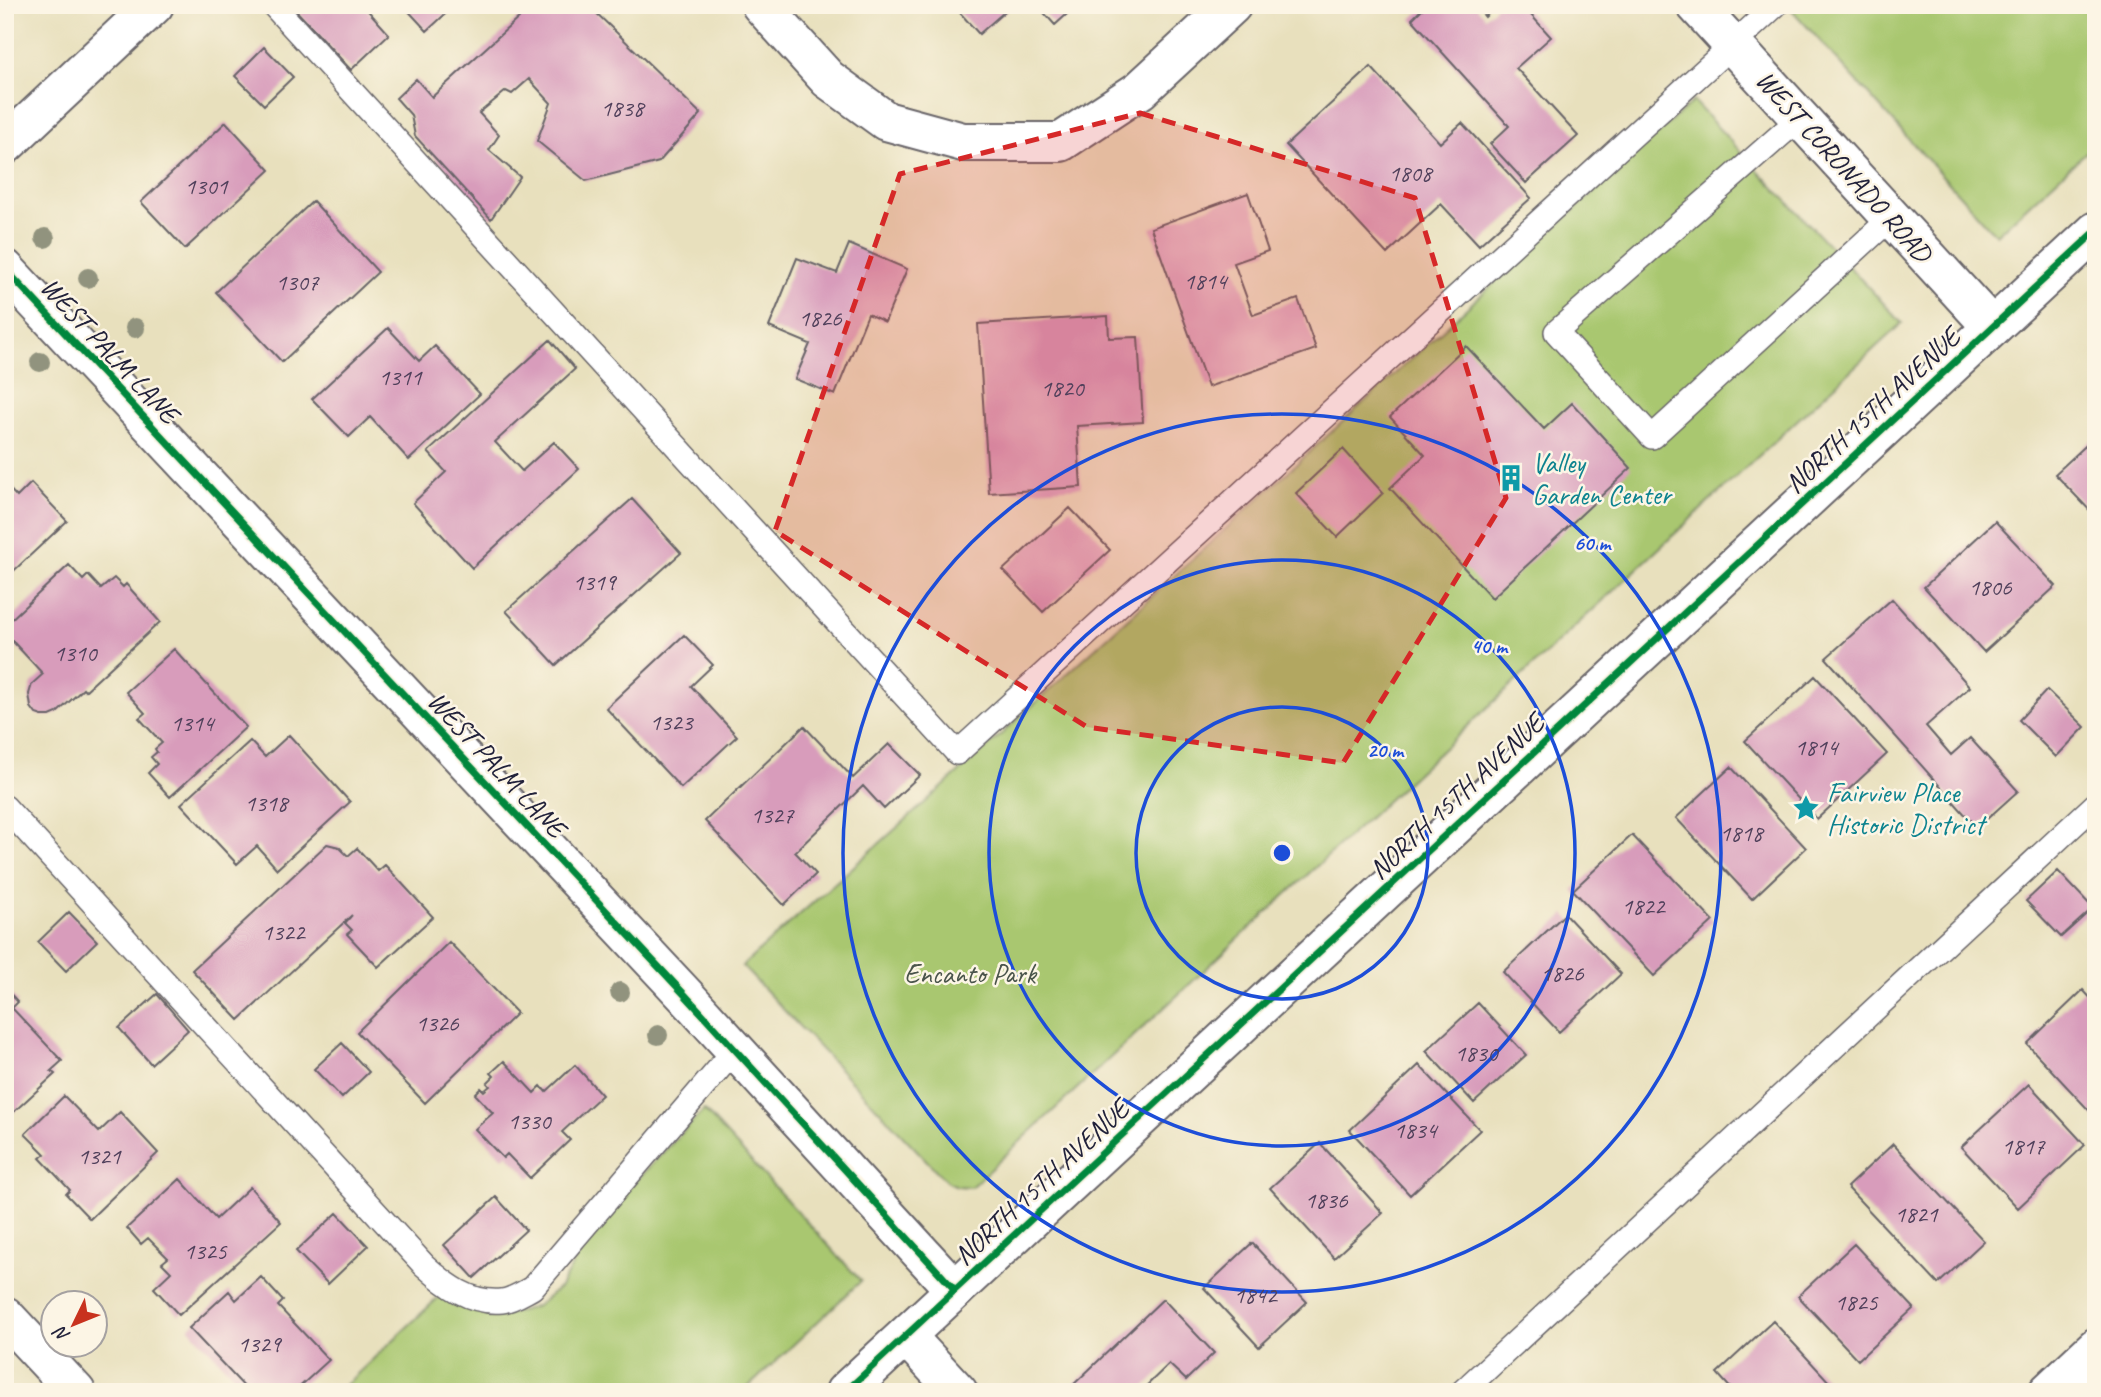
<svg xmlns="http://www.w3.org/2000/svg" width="2101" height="1397" viewBox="0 0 2101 1397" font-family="Caveat,sans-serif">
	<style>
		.green { fill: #a9c76f; stroke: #667455; stroke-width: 2 }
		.building { fill: #d89cbb }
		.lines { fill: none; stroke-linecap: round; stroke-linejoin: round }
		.service-casing { stroke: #676468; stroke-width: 26 }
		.minor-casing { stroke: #676468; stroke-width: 42 }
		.tertiary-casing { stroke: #676468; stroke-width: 42 }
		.service { stroke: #fff; stroke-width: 23 }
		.minor { stroke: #fff; stroke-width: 38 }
		.tertiary { stroke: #fff; stroke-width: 38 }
		.cycleway-casing { stroke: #fcf5e5; stroke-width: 11 }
		.cycleway { stroke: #00873e; stroke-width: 7 }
		.tree { fill: #91937e }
		.marked { fill: #d62828; fill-opacity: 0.2; stroke: #d62828; stroke-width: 5; stroke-dasharray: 14 9; stroke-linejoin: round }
		.ring { fill: none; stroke: #1d4ed8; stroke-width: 3.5 }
		.labels { text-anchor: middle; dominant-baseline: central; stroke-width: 5; stroke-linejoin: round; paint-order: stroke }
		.number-label { font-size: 24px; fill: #50405b }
		.street-label { font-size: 28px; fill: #22223b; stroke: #fcf5e5 }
		.culture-label { font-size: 28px; fill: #0d838f; stroke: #fcf5e5; text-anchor: start }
		.park-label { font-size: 28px; fill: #4a544b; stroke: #fcf5e5 }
		.centre { fill: #1d4ed8; stroke: #fcf5e5; stroke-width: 3.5 }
		.ring-label { font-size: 21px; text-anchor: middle; font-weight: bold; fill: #1d4ed8; stroke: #fcf5e5; stroke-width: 5; stroke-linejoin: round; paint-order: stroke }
	</style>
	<rect width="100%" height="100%" fill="#fcf5e5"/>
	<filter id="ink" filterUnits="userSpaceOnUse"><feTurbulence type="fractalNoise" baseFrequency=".0143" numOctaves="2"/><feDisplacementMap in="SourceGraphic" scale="14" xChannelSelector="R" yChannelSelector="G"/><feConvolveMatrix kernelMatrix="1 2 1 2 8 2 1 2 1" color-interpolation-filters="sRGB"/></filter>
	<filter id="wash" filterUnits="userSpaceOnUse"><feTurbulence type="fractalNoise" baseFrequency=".00686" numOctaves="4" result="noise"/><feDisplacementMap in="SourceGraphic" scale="28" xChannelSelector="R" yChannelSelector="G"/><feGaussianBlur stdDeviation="1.57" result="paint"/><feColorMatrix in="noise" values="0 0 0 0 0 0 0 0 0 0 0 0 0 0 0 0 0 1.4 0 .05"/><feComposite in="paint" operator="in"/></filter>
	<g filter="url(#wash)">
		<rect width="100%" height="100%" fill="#e8e0bd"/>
		<path class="green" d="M 1797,5 L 2096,5 L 2096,143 L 1996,235 L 1792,10 Z
			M 1693,101 L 1902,323 L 971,1187 L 957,1186 L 946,1181 L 742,966 L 984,750 Z
			M 704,1110 L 861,1281 L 743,1392 L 338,1392 L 440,1296 L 490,1315 L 513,1313 L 537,1306 L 560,1287 L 597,1221 Z"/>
		<g id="blocks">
			<path class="building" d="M 291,5 L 363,5 L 389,34 L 351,70 Z
				M 403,5 L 455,5 L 427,31 Z
				M 533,5 L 588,5 L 701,114 L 659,162 L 586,181 L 537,141 L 551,103 L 529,79 L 512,94 L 506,91 L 479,113 L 499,135 L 489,150 L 520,177 L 491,219 L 415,136 L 411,115 L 396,98 L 416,79 L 432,97 Z
				M 953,5 L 1012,5 L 979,34 Z
				M 1037,5 L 1077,5 L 1055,25 Z
				M 1426,5 L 1475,5 L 1485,17 L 1497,5 L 1522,5 L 1551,37 L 1516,68 L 1578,136 L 1526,183 L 1490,144 L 1509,126 L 1412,19 Z
				M 264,47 L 293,77 L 264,105 L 235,76 Z
				M 1371,67 L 1440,143 L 1462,123 L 1531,198 L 1479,245 L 1441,204 L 1387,254 L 1286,145 Z
				M 226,122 L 270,170 L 185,249 L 141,202 Z
				M 1248,193 L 1268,251 L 1234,263 L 1253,315 L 1298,299 L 1316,349 L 1208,387 L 1151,228 Z
				M 313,201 L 378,272 L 282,362 L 216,292 Z
				M 849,244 L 907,269 L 885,322 L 868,314 L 835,395 L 795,379 L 810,344 L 769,327 L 797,258 L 837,273 Z
				M 1108,316 L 1109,338 L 1138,337 L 1143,422 L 1077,426 L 1081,487 L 989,493 L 978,324 Z
				M 388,328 L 419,361 L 435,346 L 480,394 L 409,460 L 370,417 L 349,437 L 312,399 Z
				M 550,340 L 575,369 L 495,442 L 522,471 L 554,442 L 579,469 L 472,568 L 413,503 L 446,472 L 428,452 Z
				M 1466,346 L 1544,429 L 1572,403 L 1631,468 L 1492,598 L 1390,488 L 1425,455 L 1390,417 Z
				M 2096,436 L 2096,517 L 2055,474 Z
				M 1343,449 L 1383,493 L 1337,537 L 1296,493 Z
				M 31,483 L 67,521 L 5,579 L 5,484 L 17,497 Z
				M 632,499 L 681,553 L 556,665 L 506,611 Z
				M 1070,508 L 1110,550 L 1043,612 L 1003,570 Z
				M 1995,521 L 2056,586 L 1984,652 L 1924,587 Z
				M 69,565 L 83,580 L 88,575 L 101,589 L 114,578 L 123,587 L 126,584 L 160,622 L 85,691 L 83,689 L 57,713 L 50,716 L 42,716 L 36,714 L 31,707 L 29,694 L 32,684 L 43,674 L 5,633 L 5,625 Z
				M 1892,599 L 1970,687 L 1926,726 L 1951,755 L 1970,738 L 2018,791 L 1977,828 L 1826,658 Z
				M 684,635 L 713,665 L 691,686 L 737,736 L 681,788 L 606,708 Z
				M 174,649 L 246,727 L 170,797 L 148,773 L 157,764 L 151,757 L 157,752 L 155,749 L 162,743 L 139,718 L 145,713 L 126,692 Z
				M 1815,676 L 1887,754 L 1817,819 L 1745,741 Z
				M 2047,690 L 2085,727 L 2056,757 L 2019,720 Z
				M 804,726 L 853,778 L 889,744 L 920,775 L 884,809 L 863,786 L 795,852 L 816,874 L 784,905 L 705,821 Z
				M 289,735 L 350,802 L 277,869 L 257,846 L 237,864 L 181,804 L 250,741 L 265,757 Z
				M 1731,767 L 1806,848 L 1752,899 L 1676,818 Z
				M 1632,835 L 1713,921 L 1654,976 L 1573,890 Z
				M 327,844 L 339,847 L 348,856 L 357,848 L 378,871 L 385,865 L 433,917 L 378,967 L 347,934 L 352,930 L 345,923 L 352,915 L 239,1020 L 192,970 Z
				M 2058,871 L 2093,908 L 2061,937 L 2026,901 Z
				M 69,912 L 97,941 L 66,971 L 38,942 Z
				M 1565,914 L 1621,974 L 1559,1032 L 1503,972 Z
				M 449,942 L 517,1013 L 425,1103 L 357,1032 Z
				M 5,988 L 18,1002 L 12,1008 L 62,1061 L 51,1071 L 55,1074 L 5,1120 Z
				M 2083,990 L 2096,1004 L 2096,1118 L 2027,1044 Z
				M 157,994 L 188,1030 L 151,1064 L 119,1028 Z
				M 1478,1003 L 1526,1055 L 1474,1103 L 1426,1051 Z
				M 342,1043 L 369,1072 L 342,1098 L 314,1069 Z
				M 504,1061 L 534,1093 L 541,1086 L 546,1092 L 575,1065 L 602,1095 L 562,1132 L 570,1140 L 530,1178 L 507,1154 L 503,1158 L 475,1129 L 493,1113 L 475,1094 L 481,1088 L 484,1091 L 490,1086 L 487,1083 L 494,1076 L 491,1073 Z
				M 1419,1065 L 1480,1130 L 1410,1195 L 1350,1130 Z
				M 2029,1084 L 2085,1145 L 2018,1208 L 1961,1147 Z
				M 64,1096 L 99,1132 L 120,1112 L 158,1153 L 90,1219 L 66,1194 L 70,1190 L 40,1158 L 45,1154 L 25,1134 Z
				M 1320,1143 L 1383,1213 L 1334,1258 L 1270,1188 Z
				M 1893,1144 L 1984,1241 L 1938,1284 L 1847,1187 Z
				M 180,1179 L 216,1219 L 250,1187 L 281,1222 L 179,1315 L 154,1288 L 171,1272 L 162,1263 L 168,1258 L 148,1238 L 141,1244 L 127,1228 Z
				M 496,1197 L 526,1230 L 474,1278 L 444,1245 Z
				M 337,1213 L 368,1246 L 328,1284 L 296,1251 Z
				M 1252,1243 L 1307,1302 L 1259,1347 L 1204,1288 Z
				M 1854,1244 L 1914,1308 L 1858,1360 L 1798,1296 Z
				M 261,1277 L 283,1301 L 278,1306 L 329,1360 L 294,1392 L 249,1392 L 189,1328 L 229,1291 L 236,1300 Z
				M 1163,1299 L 1214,1353 L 1186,1380 L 1169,1364 L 1140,1392 L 1078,1392 L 1072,1386 Z
				M 1773,1321 L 1831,1384 L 1823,1392 L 1734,1392 L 1717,1373 Z"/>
		</g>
	</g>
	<g filter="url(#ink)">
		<use href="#blocks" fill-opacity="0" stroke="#676468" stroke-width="2"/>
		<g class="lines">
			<defs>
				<path id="service" d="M 273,5 L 957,753 L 1776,5
					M 1800,118 L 1556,332 L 1652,437 L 1892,217
					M 5,807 L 424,1265 C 446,1285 470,1304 502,1301 C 512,1300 524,1292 532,1288 L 734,1051
					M 1462,1392 L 2096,804"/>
				<path id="minor" d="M 761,5 L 828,79 L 886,121 L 963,142 L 1061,142 L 1140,90 L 1232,5
					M 1696,5 L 1992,327
					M 5,145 L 154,5
					M 5,269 L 685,995 L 955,1290
					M 5,1316 L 76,1392
					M 906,1336 L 958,1392
					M 2048,1392 L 2096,1347"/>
				<path id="tertiary" d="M 845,1392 L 2096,231"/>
			</defs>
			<use href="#service" class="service-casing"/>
			<use href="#minor" class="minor-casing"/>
			<use href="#tertiary" class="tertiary-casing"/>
			<use href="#service" class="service"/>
			<use href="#minor" class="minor"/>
			<use href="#tertiary" class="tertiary"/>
			<defs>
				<path id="cycleway" d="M 5,269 L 685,995 L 955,1290
					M 845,1392 L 2096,231"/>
			</defs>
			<use href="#cycleway" class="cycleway-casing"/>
			<use href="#cycleway" class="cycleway"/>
		</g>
		<g class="tree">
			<circle cx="45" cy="238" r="10"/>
			<circle cx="88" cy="278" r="10"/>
			<circle cx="135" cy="328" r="10"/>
			<circle cx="40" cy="362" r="10"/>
			<circle cx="620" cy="992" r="10"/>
			<circle cx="658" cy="1035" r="10"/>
		</g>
	</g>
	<path class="marked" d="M 1140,113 L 1415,198 L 1506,498 L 1343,763 L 1087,727 L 775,531 L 900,174 Z"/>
	<g class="ring">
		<circle cx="1282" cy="853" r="146"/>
		<circle cx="1282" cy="853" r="293"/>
		<circle cx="1282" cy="853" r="439"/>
	</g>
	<defs>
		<symbol id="building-bare" viewBox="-9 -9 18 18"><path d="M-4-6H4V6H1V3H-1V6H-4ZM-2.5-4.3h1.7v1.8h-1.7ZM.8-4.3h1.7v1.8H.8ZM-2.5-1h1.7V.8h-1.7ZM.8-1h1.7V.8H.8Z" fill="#0f9aa8" stroke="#fcf5e5" stroke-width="2.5" paint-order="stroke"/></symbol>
		<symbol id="sight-bare" viewBox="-9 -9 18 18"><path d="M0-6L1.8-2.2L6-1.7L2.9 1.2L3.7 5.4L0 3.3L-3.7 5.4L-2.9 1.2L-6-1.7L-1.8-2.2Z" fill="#0f9aa8" stroke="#fcf5e5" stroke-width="2.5" paint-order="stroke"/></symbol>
	</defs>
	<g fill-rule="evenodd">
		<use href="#building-bare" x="1492" y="459" width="38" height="38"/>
		<use href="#sight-bare" x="1787" y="789" width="38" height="38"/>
	</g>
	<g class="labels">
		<g class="number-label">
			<text x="622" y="108">1838</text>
			<text x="1410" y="173">1808</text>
			<text x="206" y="186">1301</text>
			<text x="1205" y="281">1814</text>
			<text x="297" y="282">1307</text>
			<text x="820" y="318">1826</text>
			<text x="400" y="377">1311</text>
			<text x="1062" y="388">1820</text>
			<text x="594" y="582">1319</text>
			<text x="1990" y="587">1806</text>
			<text x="75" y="653">1310</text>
			<text x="671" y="722">1323</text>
			<text x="192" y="723">1314</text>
			<text x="1816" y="747">1814</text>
			<text x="266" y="803">1318</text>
			<text x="772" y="815">1327</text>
			<text x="1741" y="833">1818</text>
			<text x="1643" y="906">1822</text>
			<text x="283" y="932">1322</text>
			<text x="1562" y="973">1826</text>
			<text x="437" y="1023">1326</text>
			<text x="1476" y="1053">1830</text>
			<text x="529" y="1121">1330</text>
			<text x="1415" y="1130">1834</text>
			<text x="2023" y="1146">1817</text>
			<text x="99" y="1156">1321</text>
			<text x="1326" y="1200">1836</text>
			<text x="1916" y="1214">1821</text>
			<text x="205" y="1251">1325</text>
			<text x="1255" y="1295">1842</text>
			<text x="1856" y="1302">1825</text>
			<text x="259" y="1344">1329</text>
		</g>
		<g class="street-label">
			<text transform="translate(1844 166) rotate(48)">WEST CORONADO ROAD</text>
			<text transform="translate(110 350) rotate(47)">WEST PALM LANE</text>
			<text transform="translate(1872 410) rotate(-43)">NORTH 15TH AVENUE</text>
			<text transform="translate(497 764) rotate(47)">WEST PALM LANE</text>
			<text transform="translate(1456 796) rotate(-43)">NORTH 15TH AVENUE</text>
			<text transform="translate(1041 1182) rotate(-43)">NORTH 15TH AVENUE</text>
		</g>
		<g class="culture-label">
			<text x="1532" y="462">Valley<tspan x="1532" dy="32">Garden Center</tspan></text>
			<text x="1827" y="792">Fairview Place<tspan x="1827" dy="32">Historic District</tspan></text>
		</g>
		<g class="park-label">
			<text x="970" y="973">Encanto Park</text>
		</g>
	</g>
	<circle cx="1282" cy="853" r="10" class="centre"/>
	<g class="ring-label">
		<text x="1592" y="550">60 m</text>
		<text x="1489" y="653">40 m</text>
		<text x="1385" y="757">20 m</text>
	</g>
	<rect width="2101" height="1397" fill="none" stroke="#fcf5e5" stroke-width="28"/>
	<g transform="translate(74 1324) rotate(227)"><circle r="33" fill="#fcf5e5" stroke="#a5a1a1" stroke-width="2"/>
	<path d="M0-5L12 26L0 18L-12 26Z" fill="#c8321e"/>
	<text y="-10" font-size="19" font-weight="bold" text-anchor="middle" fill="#22223b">N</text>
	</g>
</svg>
